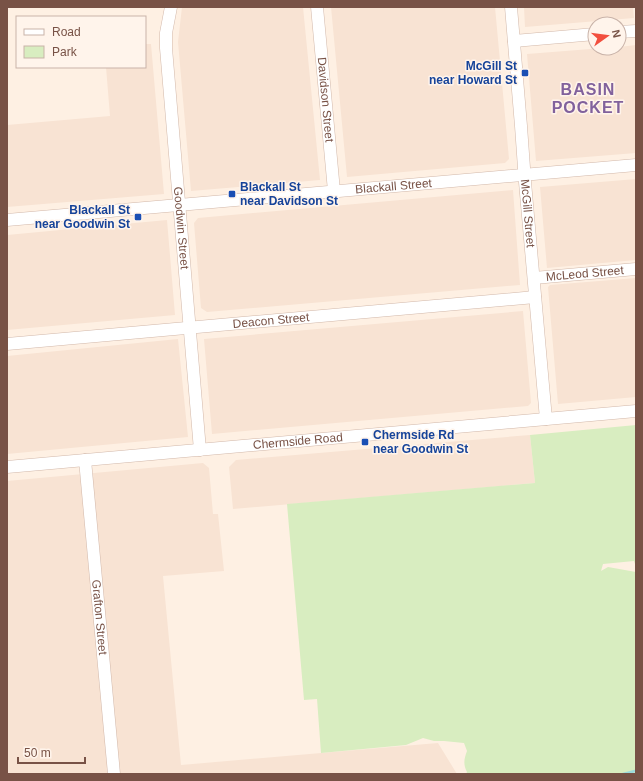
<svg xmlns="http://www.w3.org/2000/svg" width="643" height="781" viewBox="0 0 643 781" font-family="Helvetica,sans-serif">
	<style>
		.residential { fill: #f8e3d3 }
		.green { fill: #d8edc0 }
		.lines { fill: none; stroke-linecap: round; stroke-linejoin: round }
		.stream { stroke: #9bdadc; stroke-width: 2.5 }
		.minor-casing { stroke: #d2b8aa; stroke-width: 13 }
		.minor { stroke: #fff; stroke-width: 12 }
		.transit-dot { fill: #1a4fb4; stroke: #fff4eb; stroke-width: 1.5 }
		.labels { text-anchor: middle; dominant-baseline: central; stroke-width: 3; stroke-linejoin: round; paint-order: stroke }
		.transit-label { font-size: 12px; font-weight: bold; fill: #164399; stroke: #fff4eb; text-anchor: end }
		.street-label { font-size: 12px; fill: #785246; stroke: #fff4eb }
		.district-label { font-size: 16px; font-weight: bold; letter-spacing: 1px; fill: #81619c; stroke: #fff4eb }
	</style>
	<rect width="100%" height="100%" fill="#fef0e3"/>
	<path class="residential" d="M 182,7 L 303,7 L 320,180 L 191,191 L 178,42 Z
		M 331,7 L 495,7 L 509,159 L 505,163 L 347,177 Z
		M 524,7 L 633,7 L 634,18 L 525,27 Z
		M 145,44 L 151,44 L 164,194 L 7,207 L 7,125 L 110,116 L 106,67 L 145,67 Z
		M 636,45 L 636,153 L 536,161 L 527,54 L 603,48 L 619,48 L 619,47 Z
		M 636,179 L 636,260 L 547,268 L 540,187 Z
		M 513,190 L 520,285 L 207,312 L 201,308 L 194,223 L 198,218 Z
		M 167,220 L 175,315 L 7,330 L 7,235 Z
		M 636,278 L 636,397 L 558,404 L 548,287 L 550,285 Z
		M 523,311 L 531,403 L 528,406 L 212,434 L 204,339 Z
		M 178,339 L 188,437 L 7,454 L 7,356 Z
		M 530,435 L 535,483 L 233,509 L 229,467 L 236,460 Z
		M 203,463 L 209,468 L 213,514 L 218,514 L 224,571 L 163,576 L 181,765 L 438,743 L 457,774 L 7,774 L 7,481 Z"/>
	<path class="green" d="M 636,425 L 636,567 L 634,561 L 603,564 L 601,571 L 608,567 L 636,572 L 636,774 L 466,774 L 467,772 C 463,764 464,759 467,751 L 464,743 L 444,741 L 434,741 L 423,738 L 406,745 L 321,753 L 317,699 L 304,700 L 287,504 L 535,483 L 530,435 Z"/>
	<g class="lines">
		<path class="stream" d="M 623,774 L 635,771 L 636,771"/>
		<defs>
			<g id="minor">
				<path id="s1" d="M 171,7 L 166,33 L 166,48 L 200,450"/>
				<path id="s2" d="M 317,7 L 334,191"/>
				<path id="s3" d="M 511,7 L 521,126 L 525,182 L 546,419"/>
				<path d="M 619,32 L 636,31"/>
				<path d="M 514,41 L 595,34"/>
				<path id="s4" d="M 7,220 L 636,165"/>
				<path id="s5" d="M 534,278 L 636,269"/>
				<path id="s6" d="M 7,344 L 535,297"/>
				<path id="s7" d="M 85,460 L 114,774"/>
				<path id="s8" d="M 7,467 L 636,411"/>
			</g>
		</defs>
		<use href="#minor" class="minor-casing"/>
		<use href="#minor" class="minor"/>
	</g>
	<g class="transit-dot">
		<rect x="521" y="69" width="8" height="8" rx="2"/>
		<rect x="228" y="190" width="8" height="8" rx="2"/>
		<rect x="134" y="213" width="8" height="8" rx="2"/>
		<rect x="361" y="438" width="8" height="8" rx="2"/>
	</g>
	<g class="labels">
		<g class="transit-label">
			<text x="517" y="66">McGill St<tspan x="517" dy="14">near Howard St</tspan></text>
			<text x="240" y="187" text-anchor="start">Blackall St<tspan x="240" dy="14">near Davidson St</tspan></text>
			<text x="130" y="210">Blackall St<tspan x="130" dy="14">near Goodwin St</tspan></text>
			<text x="373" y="435" text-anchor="start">Chermside Rd<tspan x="373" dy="14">near Goodwin St</tspan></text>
		</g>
		<g class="street-label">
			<text stroke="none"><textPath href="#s2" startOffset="93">Davidson Street</textPath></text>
			<text stroke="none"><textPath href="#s4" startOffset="388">Blackall Street</textPath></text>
			<text stroke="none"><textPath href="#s3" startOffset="207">McGill Street</textPath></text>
			<text stroke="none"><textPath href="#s1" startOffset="222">Goodwin Street</textPath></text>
			<text stroke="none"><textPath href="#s5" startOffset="51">McLeod Street</textPath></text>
			<text stroke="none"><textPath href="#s6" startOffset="265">Deacon Street</textPath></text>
			<text stroke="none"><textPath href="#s8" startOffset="292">Chermside Road</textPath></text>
			<text stroke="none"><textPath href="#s7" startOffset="158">Grafton Street</textPath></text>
		</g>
		<g class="district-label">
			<text x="588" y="89">BASIN<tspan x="588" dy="18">POCKET</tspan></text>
		</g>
	</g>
	<rect width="643" height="781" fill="none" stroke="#785246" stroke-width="16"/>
	<rect x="16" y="16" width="130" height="52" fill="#fff4eb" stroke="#c9b3a9"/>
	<rect x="24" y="29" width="20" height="6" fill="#ffffff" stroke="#c9b3a9"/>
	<text x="52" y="36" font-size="12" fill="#785246">Road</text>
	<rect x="24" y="46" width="20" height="12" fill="#d8edc0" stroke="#c9b3a9"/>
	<text x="52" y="56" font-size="12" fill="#785246">Park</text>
	<g transform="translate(607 36) rotate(76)"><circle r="19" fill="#fff4eb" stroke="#c9b3a9"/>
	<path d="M0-3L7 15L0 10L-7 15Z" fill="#f24f3e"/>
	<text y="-6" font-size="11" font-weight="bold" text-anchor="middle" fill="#785246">N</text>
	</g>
	<path d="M18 757v6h67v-6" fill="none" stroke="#785246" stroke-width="2"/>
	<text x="24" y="757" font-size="12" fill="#785246" stroke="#fff4eb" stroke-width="3" paint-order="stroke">50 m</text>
</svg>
